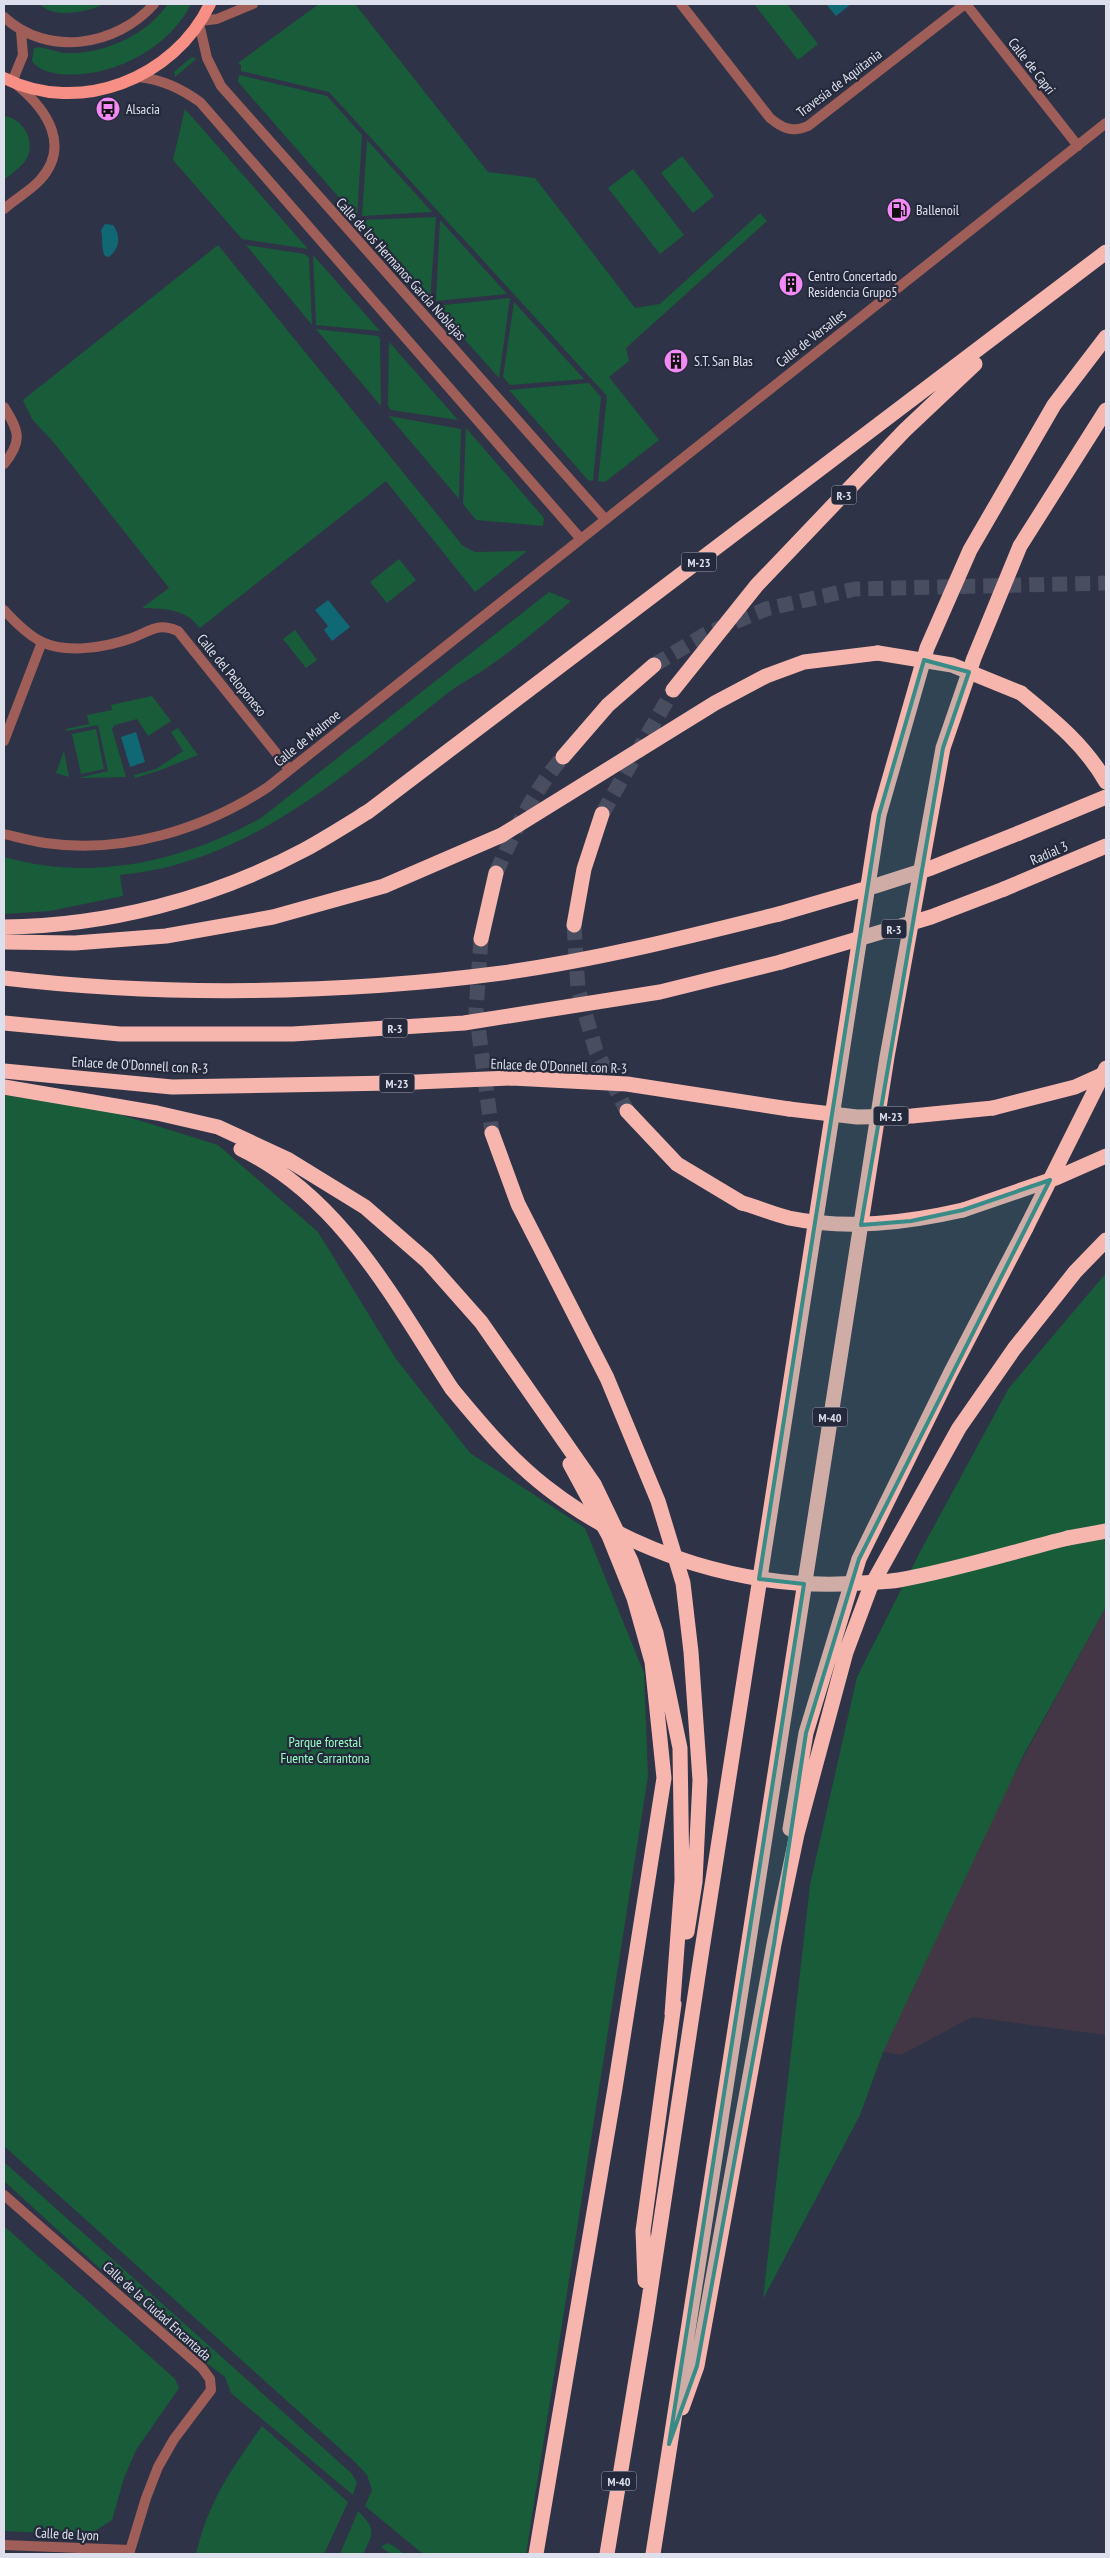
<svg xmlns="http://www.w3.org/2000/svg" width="1110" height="2558" viewBox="0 0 1110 2558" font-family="'PT Sans Narrow',sans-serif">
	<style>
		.industrial { fill: #443745 }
		.green { fill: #185c39 }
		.water { fill: #116875 }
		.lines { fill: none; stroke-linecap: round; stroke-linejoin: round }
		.motorway-tunnel { stroke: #494d60; stroke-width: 15; stroke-dasharray: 15 8; stroke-linecap: butt }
		.pedestrian { stroke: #9f5f58; stroke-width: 10 }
		.minor { stroke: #9f5f58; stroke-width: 10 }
		.tertiary { stroke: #9f5f58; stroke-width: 10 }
		.primary { stroke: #f78f84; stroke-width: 12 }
		.motorway { stroke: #f6b6ae; stroke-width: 15 }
		.motorway-bridge { stroke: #f6b6ae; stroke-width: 15 }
		.marked { fill: #388b87; fill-opacity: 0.2; stroke: #388b87; stroke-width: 4; stroke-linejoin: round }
		.labels { text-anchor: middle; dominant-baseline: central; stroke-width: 4.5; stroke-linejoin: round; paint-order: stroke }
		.shield { fill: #25293c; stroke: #a6a9b7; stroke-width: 1 }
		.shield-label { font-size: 12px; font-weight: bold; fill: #dde0ec }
		.street-label { font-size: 14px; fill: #dde0ec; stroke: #25293c }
		.poi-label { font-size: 14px; fill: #dde0ec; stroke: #25293c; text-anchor: start }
		.park-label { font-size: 14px; fill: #98fdc0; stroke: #25293c }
	</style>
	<rect width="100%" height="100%" fill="#2f3347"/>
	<path class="industrial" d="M 1106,1607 L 1106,2035 L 972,2017 L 901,2055 L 883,2052 L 937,1915 Z"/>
	<path class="green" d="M 40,4 L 105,4 C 89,11 54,20 40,4 Z
		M 168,4 L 191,4 C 168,50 110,79 59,74 C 49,72 38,70 32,61 L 34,48 C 43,46 55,52 64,53 C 102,55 146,36 168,4 Z
		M 319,4 L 355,4 L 488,172 L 535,178 L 635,308 L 660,304 L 760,213 L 767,221 L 626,348 L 629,361 L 609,377 L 659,440 L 605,482 L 598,481 L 607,396 L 329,92 L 241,71 L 241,65 L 238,63 Z
		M 754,4 L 787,4 L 818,44 L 798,60 Z
		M 192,57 L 196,59 L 175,77 L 174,72 Z
		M 239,75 L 327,96 L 362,135 L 357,218 L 238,82 Z
		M 185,109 L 308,249 L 242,239 L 173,160 Z
		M 4,116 C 22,118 36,140 27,158 C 22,167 12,173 4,180 Z
		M 367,140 L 432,212 L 362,216 Z
		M 682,156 L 714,196 L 693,213 L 661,173 Z
		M 633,169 L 684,235 L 660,254 L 608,188 Z
		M 436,217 L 430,301 L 360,220 Z
		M 440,220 L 507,294 L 436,301 Z
		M 218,245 L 463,546 L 475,552 L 527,551 L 475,592 L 386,481 L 200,628 C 184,608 166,609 142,608 L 169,588 L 55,444 L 32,419 L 23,400 Z
		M 246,245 L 305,254 L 309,258 L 312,325 Z
		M 313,255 L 380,331 L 316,325 Z
		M 510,298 L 499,378 L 435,306 Z
		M 514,302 L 584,379 L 510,385 L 503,377 Z
		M 316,329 L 378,336 L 380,339 L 381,406 Z
		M 389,342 L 458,420 L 391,410 L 388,406 Z
		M 589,383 L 601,397 L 593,481 L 588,480 L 509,390 Z
		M 389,416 L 461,429 L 459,499 Z
		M 466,428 L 544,518 L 543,526 L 476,520 L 463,504 Z
		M 399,559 L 416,580 L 387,603 L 370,582 Z
		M 549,592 L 571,601 C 544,624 517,647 488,667 C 475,676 461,683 449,692 C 352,768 250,864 120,875 L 123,896 L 50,911 L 4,914 L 4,857 C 93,882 181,862 261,818 Z
		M 295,630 L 317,660 L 306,668 L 283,639 Z
		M 152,696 L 171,721 L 148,736 L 137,719 L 115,725 L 112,729 L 126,777 L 78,778 L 108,771 L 98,725 L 66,731 L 66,729 L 89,724 L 87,715 L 112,710 L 111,705 Z
		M 178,728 L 198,755 L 158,771 L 135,778 L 134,775 L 156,769 L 183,751 L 171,732 Z
		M 96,729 L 104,769 L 81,774 L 72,734 Z
		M 64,751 L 69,777 L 56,773 Z
		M 4,1095 L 109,1111 L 218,1145 L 318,1232 L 396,1359 L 470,1453 L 585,1528 L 644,1673 L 648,1776 L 526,2554 L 423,2554 L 365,2506 L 372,2490 L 367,2475 L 356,2463 L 4,2146 Z
		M 1106,1273 L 1106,1607 L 1023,1756 L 883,2052 L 860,2115 L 763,2299 L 810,1885 L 857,1677 L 920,1552 L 1009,1388 Z
		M 4,2162 L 351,2473 L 357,2482 L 353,2495 L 231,2393 L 225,2377 L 187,2348 L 4,2181 Z
		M 4,2226 L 175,2379 L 179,2388 L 136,2450 L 124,2478 L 112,2520 L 92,2533 L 84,2535 L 4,2531 Z
		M 262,2426 L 348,2502 L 324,2554 L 196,2554 C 209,2500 231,2470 262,2426 Z
		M 358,2511 C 376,2529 374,2532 363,2554 L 340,2554 Z
		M 387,2543 L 394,2546 L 404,2554 L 391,2554 L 381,2547 Z"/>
	<path class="water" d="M 826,4 L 851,4 L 836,16 Z
		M 105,224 L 113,225 C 121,236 120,248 109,257 L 105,256 C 101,250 103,238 101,230 Z
		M 328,600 L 350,627 L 332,641 L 324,630 L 328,626 L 315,610 Z
		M 136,732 L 145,762 L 130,767 L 121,737 Z"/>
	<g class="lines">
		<path class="motorway-tunnel" d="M 654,665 L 706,634 L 766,609 L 855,589 L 1106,583
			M 602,814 L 673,690
			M 496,873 C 514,832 533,791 563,757
			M 574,925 L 578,989 L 596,1051 L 627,1111
			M 481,939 L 476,1010 L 492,1133"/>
		<path class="pedestrian" d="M 4,2545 L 130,2550"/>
		<path class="minor" d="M 681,4 L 770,118 C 782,128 792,133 808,126 L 965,4
			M 966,4 L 1078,146
			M 4,17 C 47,57 116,47 154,4
			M 199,23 L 207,58 L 221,86 L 605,519
			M 139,77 C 163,80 180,88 200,102 L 580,538
			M 12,82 L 23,55 L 21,31
			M 4,209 C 15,199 30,191 40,180 C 71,146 47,110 18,86
			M 4,407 C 19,431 23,441 4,464
			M 4,610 C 14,621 28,635 42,642 C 67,654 107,647 132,638 C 151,631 157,622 178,631 L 289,769
			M 4,741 L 42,642
			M 4,834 C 17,837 31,841 45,843 C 123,854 203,830 268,787 L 1106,123
			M 4,2195 L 202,2368 L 210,2379 L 211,2390 L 174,2439 L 158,2467 L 146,2498 L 129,2554"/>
		<path class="tertiary" d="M 200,21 L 217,19 L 253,4"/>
		<path class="primary" d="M 4,78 C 79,116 174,79 210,4"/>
		<path class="motorway" d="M 673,690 L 757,585 L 905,430 L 975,364
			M 1021,693 C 1054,720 1085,745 1106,782
			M 563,757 L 608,705 L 654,665
			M 1019,833 L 1106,797
			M 1004,889 L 1106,846
			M 574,925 L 584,869 L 602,814
			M 4,927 C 107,926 212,899 304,850 C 326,838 348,824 369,811 L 1106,252
			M 481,939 L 496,873
			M 4,942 L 75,943 L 166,936 L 273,917 L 384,886 L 502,835 L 715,703 L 766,676 L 804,662 L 878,653
			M 4,978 C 163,997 343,994 502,973 C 596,960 687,937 779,914
			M 4,1023 L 120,1034 L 293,1034 L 464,1023 L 660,992 L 781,962
			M 4,1071 L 172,1087 L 393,1083 L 512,1078 L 627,1084 L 789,1109
			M 4,1087 L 157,1113 L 218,1127 L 287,1159 L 365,1207 L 427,1261 L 481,1322 L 594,1484 L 631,1561 L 656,1633 L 680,1748 L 682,1880 L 672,2014
			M 993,1108 L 1075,1087 L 1106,1073
			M 627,1111 L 677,1164 L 742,1203
			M 492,1133 L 518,1204 L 607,1378 L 658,1501 L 683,1583 L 691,1652 L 700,1780 L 695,1882 L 687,1932
			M 241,1149 C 341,1197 394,1300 452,1389
			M 963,1210 L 1056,1178 L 1106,1156
			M 1068,1538 L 1106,1531
			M 790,1829 L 806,1733 L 859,1559 L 950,1374 L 1026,1228
			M 645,2281 L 643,2231 L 674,2004
			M 682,2408 L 697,2366 L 774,1944 L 797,1834 L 846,1652 L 870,1588 L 959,1428 L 1014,1349 L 1075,1272 L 1106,1240
			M 536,2554 L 615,2088 L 664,1778 L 652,1662 L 634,1598 L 609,1536 L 570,1464
			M 607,2554 L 646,2319 L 701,1956 L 879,815 L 927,648 L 970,550 L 1054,405 L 1106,337
			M 653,2554 L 887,1057 L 943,748 L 974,658 L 1020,546 L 1106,410"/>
		<path class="motorway-bridge" d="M 878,653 L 952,665 L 1021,693
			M 779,914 L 875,886 L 931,868 L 1019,833
			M 781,962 L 931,917 L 1004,889
			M 789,1109 L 857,1117 L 912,1116 L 993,1108
			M 742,1203 C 757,1207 773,1214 789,1218 C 847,1230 906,1223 963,1210
			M 1026,1228 L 1106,1068
			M 452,1389 C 481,1424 510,1459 546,1487 C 634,1556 751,1591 861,1583 C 874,1582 887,1582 899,1580 C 956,1570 1012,1552 1068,1538"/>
	</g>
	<path class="marked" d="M 924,660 L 969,672 L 943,748 L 861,1225 L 911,1221 L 963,1210 L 1050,1180 L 859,1559 L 806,1733 L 774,1944 L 697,2366 L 669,2444 L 804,1584 L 759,1579 L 879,815 Z"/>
	<defs>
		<symbol id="bus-disc" viewBox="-11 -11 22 22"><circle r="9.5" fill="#f18af4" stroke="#25293c"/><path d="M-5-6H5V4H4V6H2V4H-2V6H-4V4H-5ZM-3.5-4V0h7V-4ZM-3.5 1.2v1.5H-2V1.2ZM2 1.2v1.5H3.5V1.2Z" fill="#111"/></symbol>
		<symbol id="fuel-disc" viewBox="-11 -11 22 22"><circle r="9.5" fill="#f18af4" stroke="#25293c"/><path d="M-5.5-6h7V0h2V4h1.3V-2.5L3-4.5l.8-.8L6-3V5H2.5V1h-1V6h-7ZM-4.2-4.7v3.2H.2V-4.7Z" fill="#111"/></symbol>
		<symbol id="building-disc" viewBox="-11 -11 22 22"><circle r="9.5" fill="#f18af4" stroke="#25293c"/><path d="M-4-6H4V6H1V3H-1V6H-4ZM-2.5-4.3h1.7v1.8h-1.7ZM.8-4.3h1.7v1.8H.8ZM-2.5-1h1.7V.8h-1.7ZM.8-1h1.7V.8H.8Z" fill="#111"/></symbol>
	</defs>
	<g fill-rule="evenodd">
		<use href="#bus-disc" x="94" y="95" width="28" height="28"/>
		<use href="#fuel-disc" x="885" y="196" width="28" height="28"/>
		<use href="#building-disc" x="777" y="270" width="28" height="28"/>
		<use href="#building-disc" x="662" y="347" width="28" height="28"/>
	</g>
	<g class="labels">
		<g class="shield">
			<rect x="831.5" y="485.5" width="25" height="19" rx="4"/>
			<rect x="681.5" y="552.5" width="35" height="19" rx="4"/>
			<rect x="881.5" y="919.5" width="25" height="19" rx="4"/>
			<rect x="382.5" y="1018.5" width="25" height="19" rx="4"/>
			<rect x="379.5" y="1073.5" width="35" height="19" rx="4"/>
			<rect x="873.5" y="1106.5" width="35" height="19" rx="4"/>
			<rect x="812.5" y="1407.5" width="35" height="19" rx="4"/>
			<rect x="601.5" y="2471.5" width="35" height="19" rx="4"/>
		</g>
		<g class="shield-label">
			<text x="844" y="495">R-3</text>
			<text x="699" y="562">M-23</text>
			<text x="894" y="929">R-3</text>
			<text x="395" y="1028">R-3</text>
			<text x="397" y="1083">M-23</text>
			<text x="891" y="1116">M-23</text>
			<text x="830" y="1417">M-40</text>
			<text x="619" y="2481">M-40</text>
		</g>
		<g class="street-label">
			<text transform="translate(1032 66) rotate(52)">Calle de Capri</text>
			<text transform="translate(839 83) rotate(-37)">Travesía de Aquitania</text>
			<text transform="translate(401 269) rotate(48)">Calle de los Hermanos García Noblejas</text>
			<text transform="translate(811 338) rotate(-38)">Calle de Versalles</text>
			<text transform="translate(232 675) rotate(51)">Calle del Peloponeso</text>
			<text transform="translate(307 738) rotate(-39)">Calle de Malmoe</text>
			<text transform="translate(1049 853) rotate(-23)">Radial 3</text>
			<text transform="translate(140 1065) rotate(3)">Enlace de O'Donnell con R-3</text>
			<text transform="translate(559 1066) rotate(2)">Enlace de O'Donnell con R-3</text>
			<text transform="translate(157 2311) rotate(42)">Calle de la Ciudad Encantada</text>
			<text transform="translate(67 2534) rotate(3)">Calle de Lyon</text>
		</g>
		<g class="poi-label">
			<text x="126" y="109">Alsacia</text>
			<text x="916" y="210">Ballenoil</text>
			<text x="808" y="276">Centro Concertado<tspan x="808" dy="16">Residencia Grupo5</tspan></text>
			<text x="694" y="361">S.T. San Blas</text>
		</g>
		<g class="park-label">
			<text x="325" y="1742">Parque forestal<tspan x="325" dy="16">Fuente Carrantona</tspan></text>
		</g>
	</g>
	<rect width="1110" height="2558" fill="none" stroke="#dde0ec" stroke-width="10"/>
</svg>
